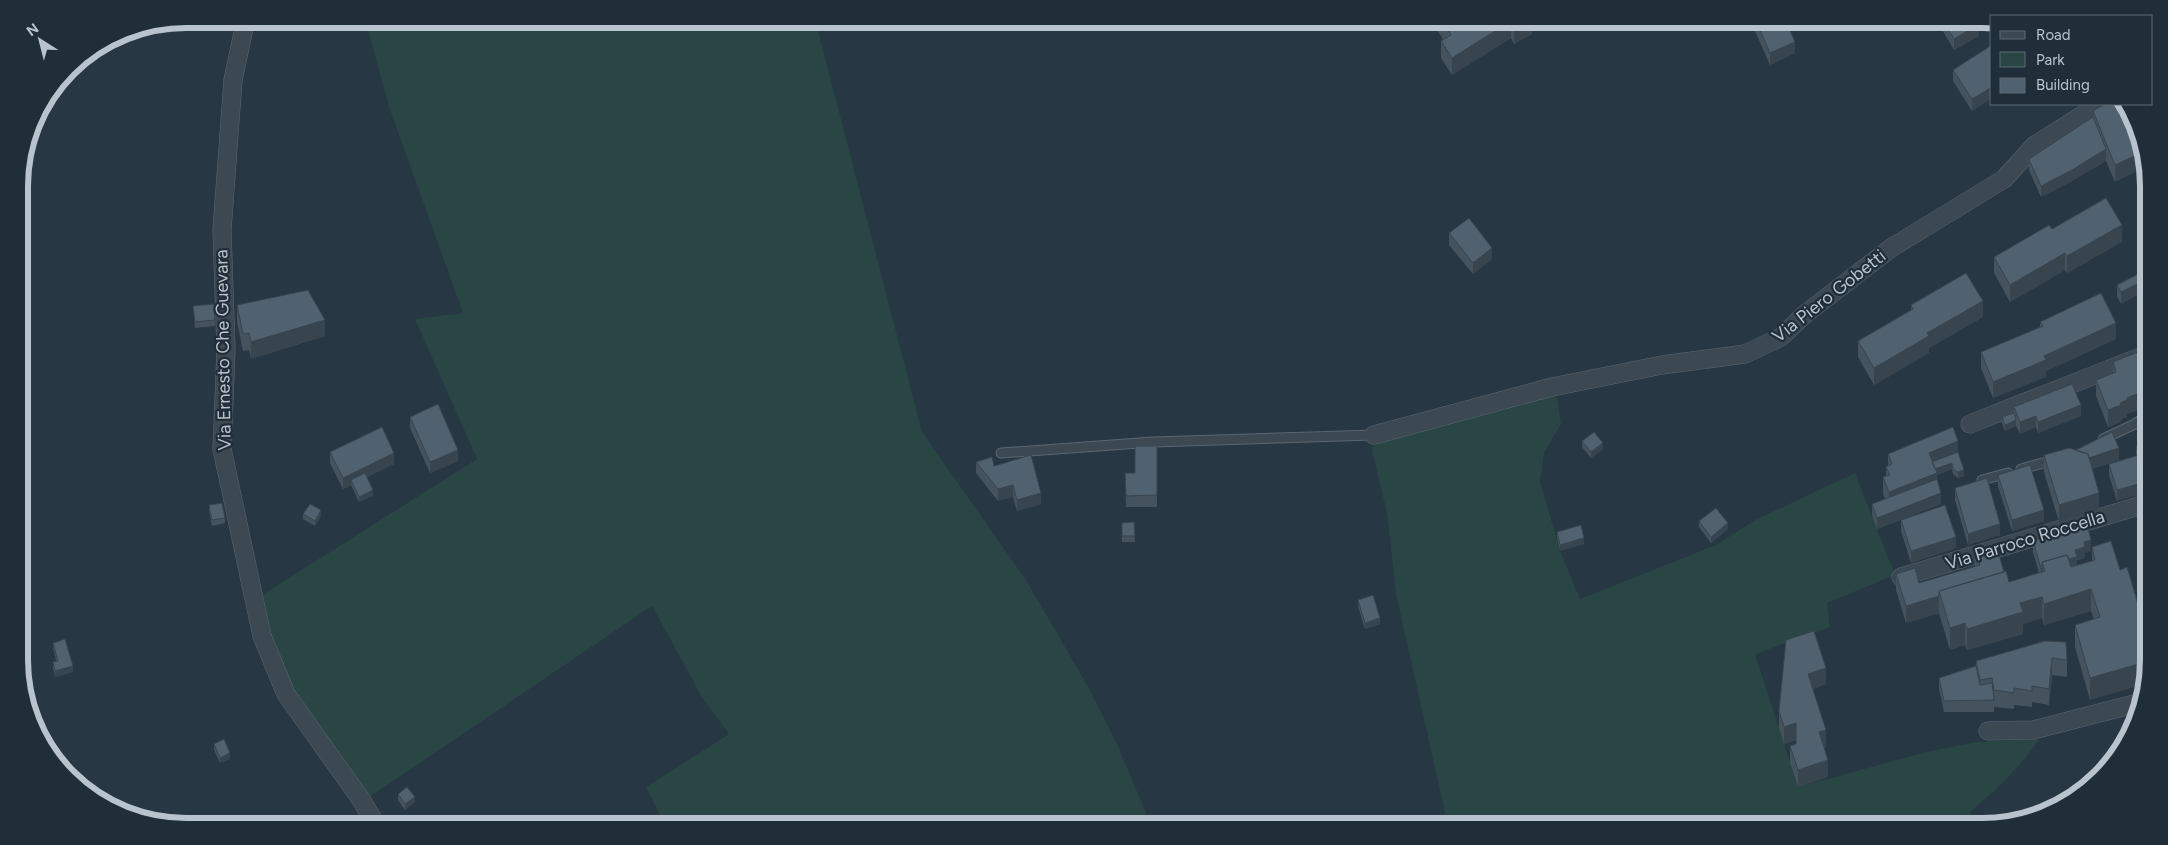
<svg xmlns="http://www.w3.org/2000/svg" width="2168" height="845" viewBox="0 0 2168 845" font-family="Figtree,sans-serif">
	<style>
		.green { fill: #294544 }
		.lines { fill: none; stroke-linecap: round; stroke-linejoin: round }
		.lane-casing { stroke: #5a6671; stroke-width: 11 }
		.street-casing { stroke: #5a6671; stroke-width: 19 }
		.lane { stroke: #3c4953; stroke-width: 9 }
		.street { stroke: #3c4953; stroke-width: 18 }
		.wall { fill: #45535f }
		.shaded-wall { fill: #38444e }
		.building { fill: #50616f; stroke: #38444e }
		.labels { text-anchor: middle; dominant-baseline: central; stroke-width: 4.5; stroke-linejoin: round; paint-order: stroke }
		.street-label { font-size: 18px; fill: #b9c3cd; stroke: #202e39 }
		.rim { fill: none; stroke: #b9c3cd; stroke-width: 6 }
	</style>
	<rect width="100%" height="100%" fill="#273744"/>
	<path class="green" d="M 365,19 L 815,19 L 922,432 L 1026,580 L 1086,683 L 1116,742 L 1145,810 L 1148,826 L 665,826 L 646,787 L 729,734 L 702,697 L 652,606 L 368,798 L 293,690 L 269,634 L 262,595 L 477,459 L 415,319 L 463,313 L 389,107 Z
		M 1556,392 L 1561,424 L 1544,453 L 1540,481 L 1560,551 L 1580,599 L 1716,545 L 1755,520 L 1855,473 L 1895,575 L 1827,603 L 1830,627 L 1755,654 L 1798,787 L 1926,752 L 1977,742 L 2040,739 C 2019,767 1997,790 1970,812 L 1979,826 L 1448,826 L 1396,594 L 1387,513 L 1372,451 L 1373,441 Z"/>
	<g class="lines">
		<defs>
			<path id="lane" d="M 2103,439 L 2135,424 L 2149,415
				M 1001,453 L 1153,442 L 1374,435
				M 2021,469 L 2054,460
				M 1982,480 L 2008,473"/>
			<path id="street" d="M 244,19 L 244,28 L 233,80 L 222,230 L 226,350 L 222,449 L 262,636 L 286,694 L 360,798 L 377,826
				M 1970,424 L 2148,354
				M 1374,435 L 1552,387 L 1662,365 L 1745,354 L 1781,337 L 1804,315 L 1891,248 L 2004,179 L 2035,145 L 2100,104
				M 1901,577 L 2149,503
				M 1988,731 L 2033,730 L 2142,702"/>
		</defs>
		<use href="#lane" class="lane-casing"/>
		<use href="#street" class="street-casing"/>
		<use href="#lane" class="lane"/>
		<use href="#street" class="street"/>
	</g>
	<path class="wall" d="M 1435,19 L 1532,19 L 1532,34 L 1514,44 L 1511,38 L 1452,75 L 1441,58 L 1441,41 L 1443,39 L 1435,27 Z
		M 1752,19 L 1785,19 L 1795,53 L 1770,65 L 1752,24 Z
		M 1936,19 L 1976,19 L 1979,36 L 1954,50 Z
		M 1992,45 L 1992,98 L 1972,111 L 1953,81 L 1953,70 Z
		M 2123,104 L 2115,182 L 2106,161 L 2072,181 L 2041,197 L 2029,170 L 2029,159 L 2093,117 L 2093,111 Z
		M 2148,185 L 2148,219 L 2141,205 L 2141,188 Z
		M 2052,229 L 2122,242 L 2067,273 L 2065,270 L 2010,302 L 1994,273 L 1994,257 Z
		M 1449,233 L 1492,259 L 1473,274 L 1449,245 Z
		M 2148,269 L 2148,296 L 2144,298 L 2141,293 L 2121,304 L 2117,296 L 2117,285 Z
		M 237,305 L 325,336 L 251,359 L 249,350 L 243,351 L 237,322 Z
		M 1911,305 L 1983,317 L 1929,348 L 1929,353 L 1874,385 L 1858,357 L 1858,341 L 1911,310 Z
		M 193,306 L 215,320 L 215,326 L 195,328 Z
		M 2040,322 L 2116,339 L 2046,371 L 2046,377 L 1993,398 L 1981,368 L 1981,352 L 2040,327 Z
		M 2113,362 L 2144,403 L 2144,408 L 2127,414 L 2127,417 L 2121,419 L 2121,422 L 2108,427 L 2096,396 L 2096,380 L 2113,373 Z
		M 2014,407 L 2081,416 L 2038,433 L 2036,427 L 2020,434 L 2016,426 L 2005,431 L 2002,423 L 2002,417 L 2014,413 Z
		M 410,417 L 458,461 L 430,473 L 410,428 Z
		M 1582,441 L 1603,449 L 1591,458 L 1582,447 Z
		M 2149,443 L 2117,501 L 2109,475 L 2109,464 L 2136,456 L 2136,447 Z
		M 1157,446 L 1157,507 L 1126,507 L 1125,473 L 1135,473 Z
		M 330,452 L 394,464 L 367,477 L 373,496 L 359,502 L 351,485 L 343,489 L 330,463 Z
		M 1958,452 L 1964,476 L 1958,478 L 1953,474 L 1952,469 L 1937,475 L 1937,479 L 1941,504 L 1902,519 L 1956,548 L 1911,563 L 1901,531 L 1901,520 L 1877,529 L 1872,516 L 1872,504 L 1885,499 L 1883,494 L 1883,477 L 1886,476 L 1886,467 L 1888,466 L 1888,454 Z
		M 2044,455 L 2119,460 L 2092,469 L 2099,510 L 2059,522 L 2044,472 Z
		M 976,462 L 994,466 L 1041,504 L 1017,511 L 1013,497 L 998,501 L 976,473 Z
		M 1998,475 L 2044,521 L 2012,531 L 1998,486 Z
		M 1955,488 L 2000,535 L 1968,545 L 1955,500 Z
		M 2149,503 L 2149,533 L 2144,516 L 2144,504 Z
		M 209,505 L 225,518 L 225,523 L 212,526 L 209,511 Z
		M 303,514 L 321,516 L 315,526 L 303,519 Z
		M 1699,521 L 1728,529 L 1711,543 L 1699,527 Z
		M 1134,522 L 1135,542 L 1122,542 L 1122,523 Z
		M 1557,532 L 1584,544 L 1560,551 L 1557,538 Z
		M 2033,540 L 2091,551 L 2085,553 L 2085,558 L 2077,560 L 2077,565 L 2092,561 L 2092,547 L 2111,541 L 2090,700 L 2075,647 L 2075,625 L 2094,619 L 2091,611 L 2044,625 L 2042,618 L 2023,624 L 2023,634 L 1967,650 L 1965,645 L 1950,650 L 1939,613 L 1906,623 L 1896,590 L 1896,574 L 1919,583 L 1975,567 L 1975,550 L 2004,572 L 2009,582 L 2039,573 L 2033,552 Z
		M 1358,600 L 1380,624 L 1365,629 L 1358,606 Z
		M 1786,640 L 1826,684 L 1813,689 L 1826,747 L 1824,748 L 1828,777 L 1798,787 L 1790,763 L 1790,746 L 1796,744 L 1796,740 L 1784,744 L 1779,728 L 1779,711 Z
		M 2045,641 L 2067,660 L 2067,677 L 2052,675 L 2049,705 L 2032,702 L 2032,707 L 2014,705 L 2014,709 L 1994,707 L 1994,712 L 1944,712 L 1939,689 L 1939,678 L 1976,666 L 1976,661 Z
		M 53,643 L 73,672 L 55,677 L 53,668 L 53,662 L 56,661 L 53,648 Z
		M 214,744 L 230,759 L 220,763 L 214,750 Z
		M 398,794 L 415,802 L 405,810 L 398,800 Z"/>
	<path class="shaded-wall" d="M 1529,19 L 1532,19 L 1532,34 L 1514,44 L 1514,28 Z
		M 1511,21 L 1511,38 L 1452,75 L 1452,58 Z
		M 1979,24 L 1979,36 L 1954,50 L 1954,39 Z
		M 1795,42 L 1795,53 L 1770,65 L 1770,53 Z
		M 1992,87 L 1992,98 L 1972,111 L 1972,99 Z
		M 2106,149 L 2106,161 L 2072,181 L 2041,197 L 2041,186 Z
		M 2143,152 L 2148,163 L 2148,166 L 2115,182 L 2115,165 Z
		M 2122,225 L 2122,242 L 2067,273 L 2067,256 Z
		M 1492,248 L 1492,259 L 1473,274 L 1473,263 Z
		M 2065,253 L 2065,270 L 2010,302 L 2010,285 Z
		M 2141,282 L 2141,293 L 2121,304 L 2121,292 Z
		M 2148,284 L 2148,296 L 2144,298 L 2144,287 Z
		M 1983,301 L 1983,317 L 1929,348 L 1929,353 L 1874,385 L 1874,368 L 1927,333 Z
		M 325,320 L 325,336 L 251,359 L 251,342 Z
		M 2116,323 L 2116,339 L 2046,371 L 2046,377 L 1993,398 L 1993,382 L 2044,356 Z
		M 2148,385 L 2148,401 L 2144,403 L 2144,408 L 2127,414 L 2127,417 L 2121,419 L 2121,422 L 2108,427 L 2108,410 L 2142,387 Z
		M 2081,405 L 2081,416 L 2038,433 L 2038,422 Z
		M 2036,416 L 2036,427 L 2020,434 L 2020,422 Z
		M 2016,420 L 2016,426 L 2005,431 L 2005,425 Z
		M 1958,441 L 1958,458 L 1931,469 L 1929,453 Z
		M 1603,443 L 1603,449 L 1591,458 L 1591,452 Z
		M 2119,448 L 2119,460 L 2088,470 L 2088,459 Z
		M 458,450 L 458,461 L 430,473 L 430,462 Z
		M 394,453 L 394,464 L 353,484 L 351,480 L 351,485 L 343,489 L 343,478 Z
		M 1952,463 L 1952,469 L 1937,475 L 1937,490 L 1889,509 L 1889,492 L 1931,471 Z
		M 1964,470 L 1964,476 L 1958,478 L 1958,472 Z
		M 2149,481 L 2149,492 L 2117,501 L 2117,490 Z
		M 1013,485 L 1013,497 L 998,501 L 998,489 Z
		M 373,490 L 373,496 L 359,502 L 359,497 Z
		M 1041,493 L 1041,504 L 1017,511 L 1017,500 Z
		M 1941,493 L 1941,504 L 1877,529 L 1877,518 Z
		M 2099,493 L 2099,510 L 2059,522 L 2059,505 Z
		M 321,510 L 321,516 L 315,526 L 315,521 Z
		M 2044,510 L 2044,521 L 2012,531 L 2012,520 Z
		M 1728,523 L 1728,529 L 1711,543 L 1711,537 Z
		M 2000,524 L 2000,535 L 1968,545 L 1968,534 Z
		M 1956,537 L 1956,548 L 1911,563 L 1911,551 Z
		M 1584,538 L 1584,544 L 1560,551 L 1560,545 Z
		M 2091,540 L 2091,551 L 2085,553 L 2085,558 L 2077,560 L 2077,568 L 2067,571 L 2066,560 L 2084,542 Z
		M 2091,589 L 2091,611 L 2044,625 L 2044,604 Z
		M 1939,596 L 1939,613 L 1906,623 L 1906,606 Z
		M 2042,597 L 2042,618 L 2023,624 L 2023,634 L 1967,650 L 1967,629 L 2020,603 Z
		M 1380,618 L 1380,624 L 1365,629 L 1365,623 Z
		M 1965,623 L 1965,645 L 1950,650 L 1950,628 Z
		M 2052,658 L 2052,675 L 2049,705 L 2049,689 Z
		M 2149,661 L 2145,684 L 2090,700 L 2090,678 Z
		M 73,666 L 73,672 L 55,677 L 55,671 Z
		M 1826,668 L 1826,684 L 1808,691 L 1808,674 Z
		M 1796,723 L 1796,740 L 1784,744 L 1784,727 Z
		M 1826,730 L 1826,747 L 1819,749 L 1819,732 Z
		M 230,753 L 230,759 L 220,763 L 220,758 Z
		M 1828,760 L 1828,777 L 1798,787 L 1798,770 Z
		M 415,797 L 415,802 L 405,810 L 405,804 Z"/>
	<path class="building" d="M 1441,19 L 1529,19 L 1514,28 L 1511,21 L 1452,58 L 1441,41 L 1451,35 Z
		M 1755,19 L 1785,19 L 1795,42 L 1770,53 Z
		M 1942,19 L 1976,19 L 1979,24 L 1954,39 Z
		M 1992,45 L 1992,87 L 1972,99 L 1953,70 Z
		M 2105,104 L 2123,104 L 2143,152 L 2115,165 L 2093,111 Z
		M 2093,117 L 2106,149 L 2072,170 L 2041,186 L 2029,159 Z
		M 2148,185 L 2148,202 L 2141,188 Z
		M 2106,198 L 2122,225 L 2067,256 L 2065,253 L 2010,285 L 1994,257 L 2049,225 L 2052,229 Z
		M 1469,218 L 1492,248 L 1473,263 L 1449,233 Z
		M 2148,269 L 2148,284 L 2144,287 L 2141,282 L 2121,292 L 2117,285 Z
		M 1966,273 L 1983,301 L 1927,333 L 1929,336 L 1874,368 L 1858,341 L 1913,309 L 1911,305 Z
		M 308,290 L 325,320 L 251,342 L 249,333 L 243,334 L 237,305 Z
		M 2101,293 L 2116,323 L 2044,356 L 2046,360 L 1993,382 L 1981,352 L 2043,326 L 2040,322 Z
		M 214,304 L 215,320 L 195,322 L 193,306 Z
		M 2143,350 L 2148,364 L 2148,385 L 2142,387 L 2144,391 L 2127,398 L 2127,400 L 2120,403 L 2121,405 L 2108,410 L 2096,380 L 2116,372 L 2113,362 Z
		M 2072,384 L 2081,405 L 2038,422 L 2036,416 L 2020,422 L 2014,407 Z
		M 438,404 L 458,450 L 430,462 L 410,417 Z
		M 2014,413 L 2016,420 L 2005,425 L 2002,417 Z
		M 382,427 L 394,453 L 343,478 L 330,452 Z
		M 1953,427 L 1958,441 L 1929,453 L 1937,473 L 1889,492 L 1883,477 L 1890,475 L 1886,467 L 1892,464 L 1888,454 Z
		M 1594,432 L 1603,443 L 1591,452 L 1582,441 Z
		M 2112,432 L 2119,448 L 2089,458 L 2088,454 L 2076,450 Z
		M 2149,443 L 2149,481 L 2117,490 L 2109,464 L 2139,455 L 2136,447 Z
		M 1135,446 L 1157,446 L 1157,495 L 1126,496 L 1125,473 L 1135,473 Z
		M 2069,448 L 2088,454 L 2099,493 L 2059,505 L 2044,455 Z
		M 1958,452 L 1964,470 L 1958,472 L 1953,469 L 1952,463 L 1935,469 L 1932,462 Z
		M 1031,455 L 1041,493 L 1017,500 L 1013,485 L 998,489 L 976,462 L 992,457 L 994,466 Z
		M 2030,465 L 2044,510 L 2012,520 L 1998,475 Z
		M 365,473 L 373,490 L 359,497 L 351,480 Z
		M 1987,478 L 2000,524 L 1968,534 L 1955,488 Z
		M 1937,479 L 1941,493 L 1877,518 L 1872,504 Z
		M 222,503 L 225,518 L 212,520 L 209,505 Z
		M 2149,503 L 2149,521 L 2144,504 Z
		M 310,504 L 321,510 L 315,521 L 303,514 Z
		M 1945,505 L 1956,537 L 1911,551 L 1901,520 Z
		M 1716,508 L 1728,523 L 1711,537 L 1699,521 Z
		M 1134,522 L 1135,536 L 1122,536 L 1122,523 Z
		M 2087,524 L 2091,540 L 2084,542 L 2085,547 L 2075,550 L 2077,557 L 2069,559 L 2067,555 L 2042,562 L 2042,572 L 2033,540 Z
		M 1581,525 L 1584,538 L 1560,545 L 1557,532 Z
		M 2111,541 L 2120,570 L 2127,567 L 2149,641 L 2149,661 L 2090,678 L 2075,625 L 2100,617 L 2091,589 L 2044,604 L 2042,597 L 2020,603 L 2023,612 L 1967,629 L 1965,623 L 1950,628 L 1939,591 L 2006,571 L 2009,582 L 2045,571 L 2042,562 L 2067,555 L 2071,567 L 2095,560 L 2092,547 Z
		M 1996,544 L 2004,572 L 1939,591 L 1939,596 L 1906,606 L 1896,574 L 1915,568 L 1919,583 L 1980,565 L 1975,550 Z
		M 1373,595 L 1380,618 L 1365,623 L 1358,600 Z
		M 1814,631 L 1826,668 L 1808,674 L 1826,730 L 1819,732 L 1828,760 L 1798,770 L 1790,746 L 1796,744 L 1796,723 L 1784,727 L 1779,711 L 1786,640 Z
		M 65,639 L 73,666 L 55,671 L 53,662 L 58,661 L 53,643 Z
		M 2045,641 L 2066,642 L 2067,660 L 2052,658 L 2049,689 L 2032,686 L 2032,691 L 2014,688 L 2014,693 L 1994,690 L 1992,678 L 1980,680 L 1976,661 Z
		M 1976,666 L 1980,685 L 1992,683 L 1994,700 L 1944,701 L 1939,678 Z
		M 224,739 L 230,753 L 220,758 L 214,744 Z
		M 407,787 L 415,797 L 405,804 L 398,794 Z"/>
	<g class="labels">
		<g class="street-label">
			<text transform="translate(1829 296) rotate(-38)">Via Piero Gobetti</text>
			<text transform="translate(223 350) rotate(-91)">Via Ernesto Che Guevara</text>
			<text transform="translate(2025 540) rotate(-17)">Via Parroco Roccella</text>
		</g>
	</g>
	<path d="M0 0H2168V845H0ZM186 28H1982A158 158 0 0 1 2140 186V660A158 158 0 0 1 1982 818H186A158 158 0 0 1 28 660V186A158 158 0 0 1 186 28Z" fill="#202e39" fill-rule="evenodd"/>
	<path class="rim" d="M186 28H1982A158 158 0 0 1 2140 186V660A158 158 0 0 1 1982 818H186A158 158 0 0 1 28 660V186A158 158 0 0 1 186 28Z"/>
	<rect x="1990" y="15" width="162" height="90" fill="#202e39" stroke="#5d6a74"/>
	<rect x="2000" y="31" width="25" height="8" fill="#3c4953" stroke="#5d6a74"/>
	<text x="2036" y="40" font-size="15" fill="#b9c3cd">Road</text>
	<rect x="2000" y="52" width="25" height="15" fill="#294544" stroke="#5d6a74"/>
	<text x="2036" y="65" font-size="15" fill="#b9c3cd">Park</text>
	<rect x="2000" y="78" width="25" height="15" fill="#50616f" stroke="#5d6a74"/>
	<text x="2036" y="90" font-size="15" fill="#b9c3cd">Building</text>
	<g transform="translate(40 40) rotate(324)" stroke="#202e39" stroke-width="4" paint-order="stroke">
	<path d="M0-4L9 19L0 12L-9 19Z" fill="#b9c3cd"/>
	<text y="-8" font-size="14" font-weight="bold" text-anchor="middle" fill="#b9c3cd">N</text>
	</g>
</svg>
